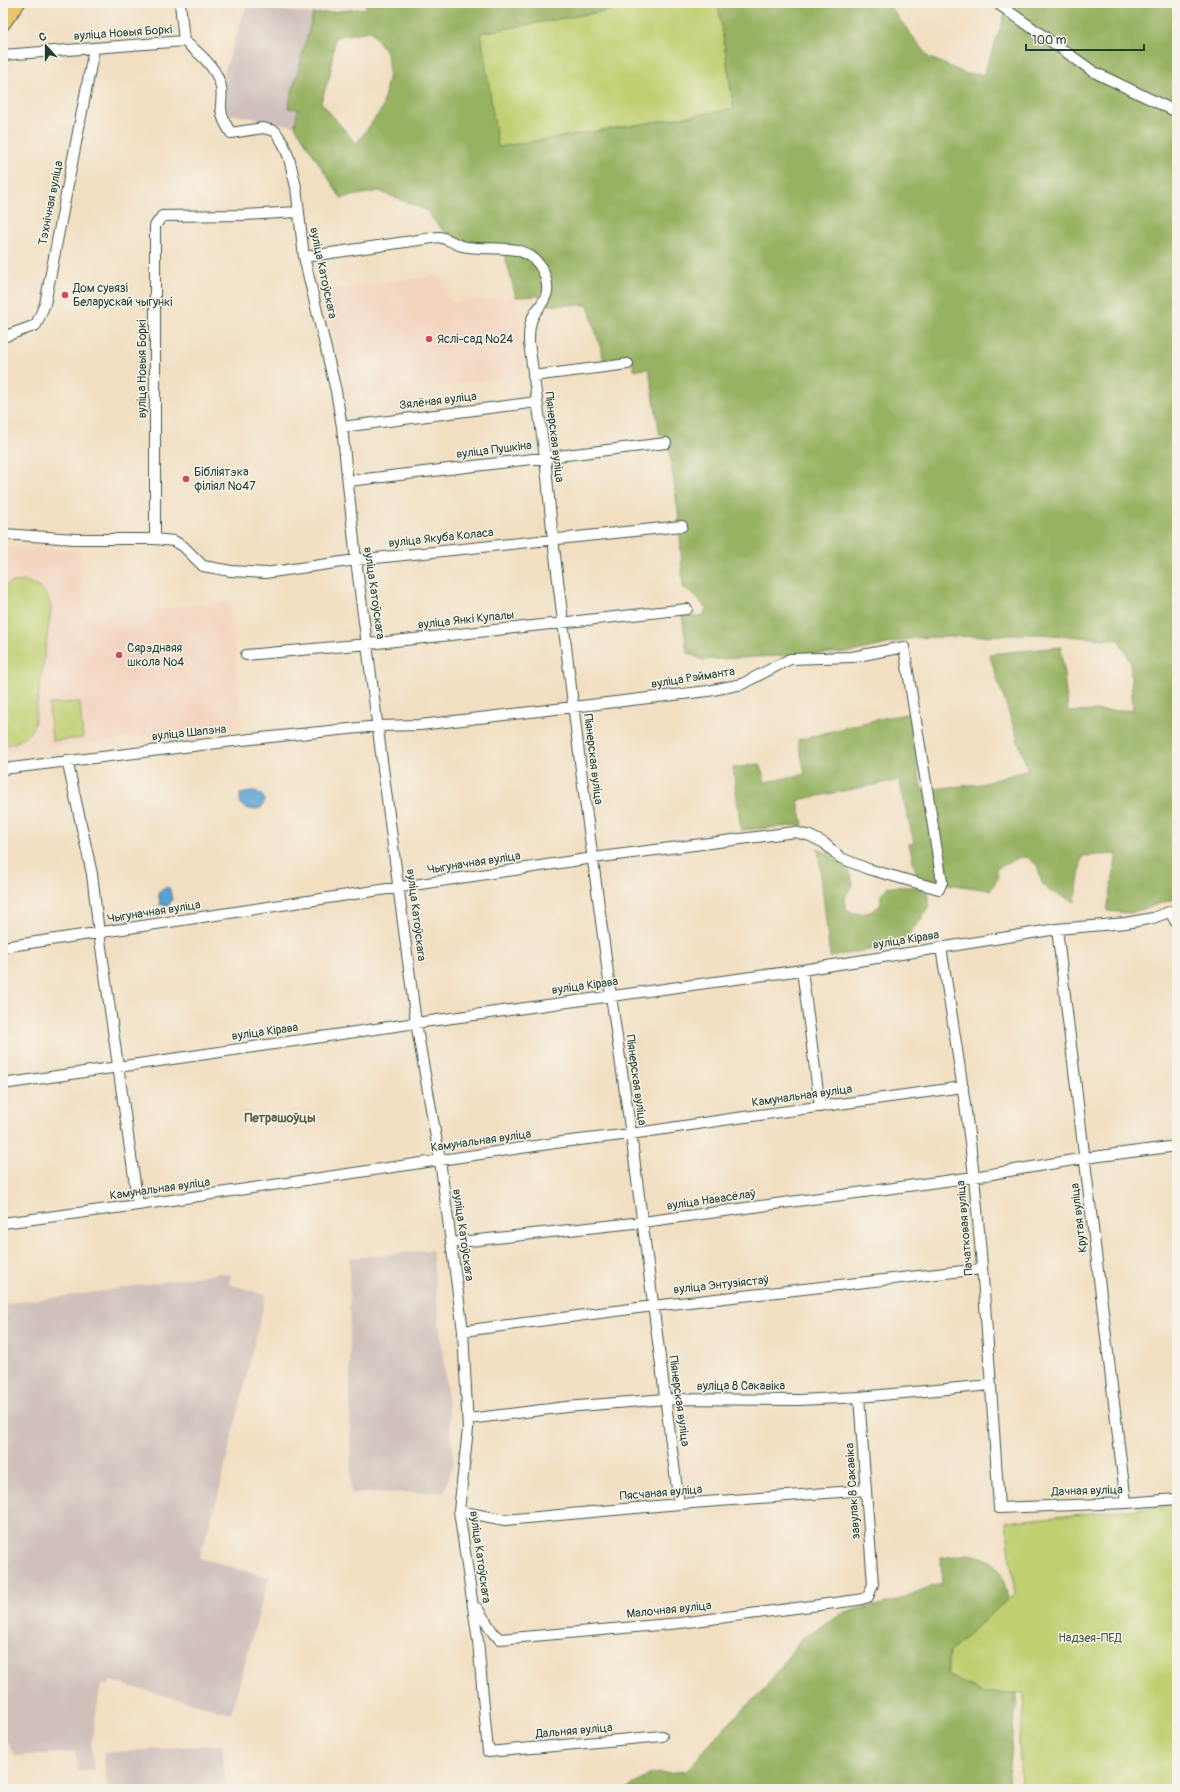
<svg xmlns="http://www.w3.org/2000/svg" width="1180" height="1792" viewBox="0 0 1180 1792" font-family="Pangolin,sans-serif">
	<style>
		.built { fill: #f3d4bf }
		.industrial { fill: #cfc0bb }
		.green { fill: #c0cf71; stroke: #708652 }
		.forest { fill: #98b263; stroke: #5c784c; fill-rule: evenodd }
		.water { fill: #59a1d0; stroke: #3c6f82 }
		.lines { fill: none; stroke-linecap: round; stroke-linejoin: round }
		.minor-casing { stroke: #3f5549; stroke-width: 12 }
		.major-casing { stroke: #3f5549; stroke-width: 14 }
		.minor { stroke: #fff; stroke-width: 10 }
		.major { stroke: #ecc669; stroke-width: 12 }
		.poi-dot { fill: #d1495b; stroke: #f7f3e8; stroke-width: 1.5 }
		.labels { text-anchor: middle; dominant-baseline: central; stroke-width: 3; stroke-linejoin: round; paint-order: stroke }
		.street-label { font-size: 12px; fill: #1f3d34; stroke: #f7f3e8 }
		.poi-label { font-size: 12px; fill: #1f3d34; stroke: #f7f3e8; text-anchor: start }
		.park-label { font-size: 12px; fill: #3f5a40; stroke: #f7f3e8 }
		.neighbourhood-label { font-size: 13px; font-weight: bold; fill: #595f48; stroke: #f7f3e8 }
	</style>
	<rect width="100%" height="100%" fill="#f7f3e8"/>
	<filter id="ink" filterUnits="userSpaceOnUse"><feTurbulence type="fractalNoise" baseFrequency=".025" numOctaves="2"/><feDisplacementMap in="SourceGraphic" scale="8" xChannelSelector="R" yChannelSelector="G"/><feConvolveMatrix kernelMatrix="1 2 1 2 8 2 1 2 1" color-interpolation-filters="sRGB"/></filter>
	<filter id="wash" filterUnits="userSpaceOnUse"><feTurbulence type="fractalNoise" baseFrequency=".012" numOctaves="4" result="noise"/><feDisplacementMap in="SourceGraphic" scale="16" xChannelSelector="R" yChannelSelector="G"/><feGaussianBlur stdDeviation="0.9" result="paint"/><feColorMatrix in="noise" values="0 0 0 0 0 0 0 0 0 0 0 0 0 0 0 0 0 1.4 0 .05"/><feComposite in="paint" operator="in"/></filter>
	<g filter="url(#wash)">
		<rect width="100%" height="100%" fill="#f2dfc2"/>
		<path class="built" d="M 439,275 L 450,303 L 516,297 L 525,375 L 346,398 L 329,290 Z
			M 3,548 L 80,550 L 84,618 L 231,601 L 242,725 L 3,753 Z"/>
		<path class="industrial" d="M 246,7 L 313,14 L 288,108 L 298,109 L 295,126 L 225,113 L 224,73 Z
			M 432,1250 L 454,1462 L 444,1492 L 351,1493 L 349,1258 Z
			M 219,1273 L 231,1275 L 229,1284 L 266,1295 L 217,1500 L 199,1558 L 269,1577 L 231,1713 L 110,1681 L 109,1686 L 101,1684 L 91,1743 L 94,1770 L 78,1772 L 76,1752 L 15,1756 L 3,1735 L 3,1304 L 90,1293 Z
			M 222,1744 L 226,1789 L 107,1789 L 103,1753 Z"/>
		<path class="green" d="M 649,3 L 718,3 L 734,109 L 498,147 L 480,33 Z
			M 25,581 C 39,585 50,594 51,610 L 34,725 C 28,738 17,744 3,745 L 3,587 L 13,582 Z
			M 80,702 L 83,738 L 52,741 L 49,704 Z
			M 1177,1504 L 1177,1789 L 1021,1789 L 1019,1742 L 1024,1712 L 1024,1693 L 982,1693 L 947,1675 L 949,1652 L 1008,1599 L 1015,1595 L 1006,1522 Z"/>
		<path class="forest" d="M 365,3 L 649,3 L 481,33 L 498,147 L 734,109 L 718,3 L 883,3 L 891,8 L 928,57 L 967,74 L 984,74 L 1009,3 L 1177,3 L 1177,898 L 1130,913 L 1107,911 L 1117,854 L 1082,856 L 1075,902 L 1048,890 L 1042,883 L 1037,865 L 1027,857 L 1017,858 L 996,869 L 998,878 L 990,890 L 933,882 L 917,877 L 909,844 L 914,843 L 899,780 L 798,800 L 803,825 L 741,830 L 733,768 L 760,764 L 765,782 L 805,774 L 798,740 L 878,719 L 912,713 L 917,766 L 922,790 L 981,784 L 1028,770 L 989,654 L 1061,647 L 1068,712 L 1133,710 L 1130,661 L 1119,640 L 1038,634 L 913,638 L 852,652 L 702,660 L 687,652 L 682,615 L 697,617 L 704,614 L 706,608 L 697,598 L 683,587 L 679,518 L 667,435 L 660,436 L 649,369 L 634,370 L 632,357 L 604,361 L 588,305 L 549,305 L 541,296 L 516,297 L 504,252 L 464,243 L 441,229 L 426,210 L 379,191 L 341,198 L 295,126 L 298,109 L 288,108 L 313,14 L 367,8 ZM 371,31 L 387,53 L 389,73 L 382,109 L 356,144 L 321,102 L 330,75 L 335,37 Z
			M 818,848 C 833,857 852,866 853,885 C 845,895 843,898 847,911 C 862,916 871,914 881,904 L 881,894 L 888,887 L 919,887 L 927,892 L 929,905 L 922,918 L 904,940 L 889,946 L 830,957 Z
			M 969,1554 C 1001,1560 1001,1570 1008,1599 L 949,1652 L 947,1675 L 982,1693 L 1017,1693 L 1009,1775 L 1010,1789 L 626,1789 L 651,1774 L 687,1771 L 715,1737 L 765,1688 L 801,1639 L 845,1612 L 892,1602 L 924,1589 L 942,1583 L 941,1558 Z"/>
		<path class="water" d="M 255,791 C 264,794 267,800 261,808 C 254,810 246,810 240,804 L 240,794 Z
			M 167,887 L 170,889 L 172,899 L 169,905 L 160,905 L 158,892 Z"/>
	</g>
	<g filter="url(#ink)">
		<g class="lines">
			<defs>
				<path id="minor" d="M 180,3 L 184,41
					M 997,3 L 1094,72 L 1177,112
					M 3,55 L 184,41 C 198,52 214,65 220,83 C 223,91 221,99 221,107 C 221,117 226,125 231,133 L 263,128 L 275,131 L 283,143 L 289,158 L 296,187 L 304,257 L 336,391 L 342,427 L 356,560 L 416,1023 L 440,1160 L 463,1331 L 468,1429 L 459,1511 L 478,1641 L 488,1752 L 662,1736
					M 304,257 L 439,237 C 450,239 454,244 462,246 C 490,253 527,238 543,271 C 546,278 548,284 547,292 C 545,301 540,306 535,313 C 529,323 529,332 529,343 L 545,457 L 553,539 L 582,778 L 611,996 L 631,1134 L 679,1504
					M 3,337 L 36,325 L 45,304 L 94,49
					M 533,376 L 628,364
					M 342,427 L 537,402
					M 349,481 L 666,443
					M 3,534 L 75,539 L 155,539 L 174,541 L 183,546 L 203,566 L 231,571 L 265,573 L 356,560 L 682,526
					M 155,539 L 155,226 L 162,216 L 244,215 L 298,212
					M 246,655 L 368,644 L 687,609
					M 67,760 L 92,874 L 99,933 L 138,1205
					M 3,769 L 242,740 L 378,726 L 420,725 L 708,691 L 742,684 L 790,659 L 852,657 L 904,647 L 942,882 L 939,889 L 868,869 L 841,858 L 824,843 L 810,836 L 795,832 L 593,858 L 3,947
					M 1170,912 L 1177,924
					M 1057,929 L 1126,1503
					M 941,947 C 953,1024 966,1100 974,1177 C 985,1287 992,1397 999,1508 L 1126,1503 L 1177,1499
					M 802,970 L 820,1107
					M 3,1084 L 416,1023 L 802,970 L 1057,929 L 1126,923 L 1153,918 L 1177,909
					M 3,1223 L 138,1205 L 562,1142 L 631,1134 L 730,1119 L 963,1087
					M 451,1243 L 643,1222 L 974,1177 L 1085,1158 L 1177,1146
					M 463,1331 L 653,1306 L 981,1269
					M 468,1419 L 566,1407 L 666,1399 L 799,1400 L 859,1397 L 991,1385
					M 459,1511 L 505,1520 L 679,1504 L 866,1490
					M 473,1608 L 477,1608 L 494,1634 L 500,1639 L 680,1623 L 858,1600 L 868,1597 L 873,1584 L 859,1397"/>
				<path id="major" d="M 3,25 L 19,3"/>
			</defs>
			<use href="#minor" class="minor-casing"/>
			<use href="#major" class="major-casing"/>
			<use href="#minor" class="minor"/>
			<use href="#major" class="major"/>
		</g>
	</g>
	<g class="poi-dot">
		<circle cx="65" cy="295" r="4"/>
		<circle cx="429" cy="339" r="4"/>
		<circle cx="186" cy="479" r="4"/>
		<circle cx="119" cy="655" r="4"/>
	</g>
	<g class="labels">
		<g class="street-label">
			<text transform="translate(123 33) rotate(-4)">вуліца Новыя Боркі</text>
			<text transform="translate(51 203) rotate(-79)">Тэхнічная вуліца</text>
			<text transform="translate(323 273) rotate(78)">вуліца Катоўскага</text>
			<text transform="translate(142 369) rotate(-90)">вуліца Новыя Боркі</text>
			<text transform="translate(438 401) rotate(-7)">Зялёная вуліца</text>
			<text transform="translate(554 437) rotate(83)">Піянерская вуліца</text>
			<text transform="translate(494 450) rotate(-7)">вуліца Пушкіна</text>
			<text transform="translate(441 538) rotate(-6)">вуліца Якуба Коласа</text>
			<text transform="translate(374 593) rotate(82)">вуліца Катоўскага</text>
			<text transform="translate(466 620) rotate(-6)">вуліца Янкі Купалы</text>
			<text transform="translate(693 678) rotate(-9)">вуліца Рэйманта</text>
			<text transform="translate(189 733) rotate(-6)">вуліца Шапэна</text>
			<text transform="translate(593 759) rotate(83)">Піянерская вуліца</text>
			<text transform="translate(474 863) rotate(-9)">Чыгуначная вуліца</text>
			<text transform="translate(154 912) rotate(-9)">Чыгуначная вуліца</text>
			<text transform="translate(416 915) rotate(83)">вуліца Катоўскага</text>
			<text transform="translate(906 940) rotate(-9)">вуліца Кірава</text>
			<text transform="translate(585 986) rotate(-8)">вуліца Кірава</text>
			<text transform="translate(265 1032) rotate(-8)">вуліца Кірава</text>
			<text transform="translate(636 1080) rotate(82)">Піянерская вуліца</text>
			<text transform="translate(802 1096) rotate(-8)">Камунальная вуліца</text>
			<text transform="translate(481 1141) rotate(-8)">Камунальная вуліца</text>
			<text transform="translate(160 1189) rotate(-8)">Камунальная вуліца</text>
			<text transform="translate(711 1200) rotate(-8)">вуліца Навасёлаў</text>
			<text transform="translate(1079 1218) rotate(-97)">Крутая вуліца</text>
			<text transform="translate(965 1228) rotate(-95)">Пачатковая вуліца</text>
			<text transform="translate(463 1235) rotate(82)">вуліца Катоўскага</text>
			<text transform="translate(721 1285) rotate(-6)">вуліца Энтузіястаў</text>
			<text x="741" y="1386">вуліца 8 Сакавіка</text>
			<text transform="translate(679 1401) rotate(82)">Піянерская вуліца</text>
			<text transform="translate(853 1491) rotate(-94)">завулак 8 Сакавіка</text>
			<text transform="translate(1087 1491) rotate(-2)">Дачная вуліца</text>
			<text transform="translate(661 1493) rotate(-5)">Пясчаная вуліца</text>
			<text transform="translate(480 1557) rotate(82)">вуліца Катоўскага</text>
			<text transform="translate(669 1610) rotate(-6)">Малочная вуліца</text>
			<text transform="translate(574 1731) rotate(-5)">Дальняя вуліца</text>
		</g>
		<g class="poi-label">
			<text x="73" y="288">Дом сувязі<tspan x="73" dy="14">Беларускай чыгункі</tspan></text>
			<text x="437" y="339">Яслі-сад №24</text>
			<text x="194" y="472">Бібліятэка<tspan x="194" dy="14">філіял №47</tspan></text>
			<text x="127" y="648">Сярэднаяя<tspan x="127" dy="14">школа №4</tspan></text>
		</g>
		<g class="park-label">
			<text x="1090" y="1638">Надзея-ПЕД</text>
		</g>
		<g class="neighbourhood-label">
			<text x="280" y="1118">Петрашоўцы</text>
		</g>
	</g>
	<rect width="1180" height="1792" fill="none" stroke="#f7f3e8" stroke-width="16"/>
	<g transform="translate(46 46) rotate(339)" stroke="#f7f3e8" stroke-width="3" paint-order="stroke">
	<path d="M0-3L7 15L0 10L-7 15Z" fill="#1f3d34"/>
	<text y="-6" font-size="11" font-weight="bold" text-anchor="middle" fill="#1f3d34">С</text>
	</g>
	<path d="M1026 44v6h118v-6" fill="none" stroke="#1f3d34" stroke-width="2"/>
	<text x="1032" y="44" font-size="12" fill="#1f3d34" stroke="#f7f3e8" stroke-width="3" paint-order="stroke">100 m</text>
</svg>
